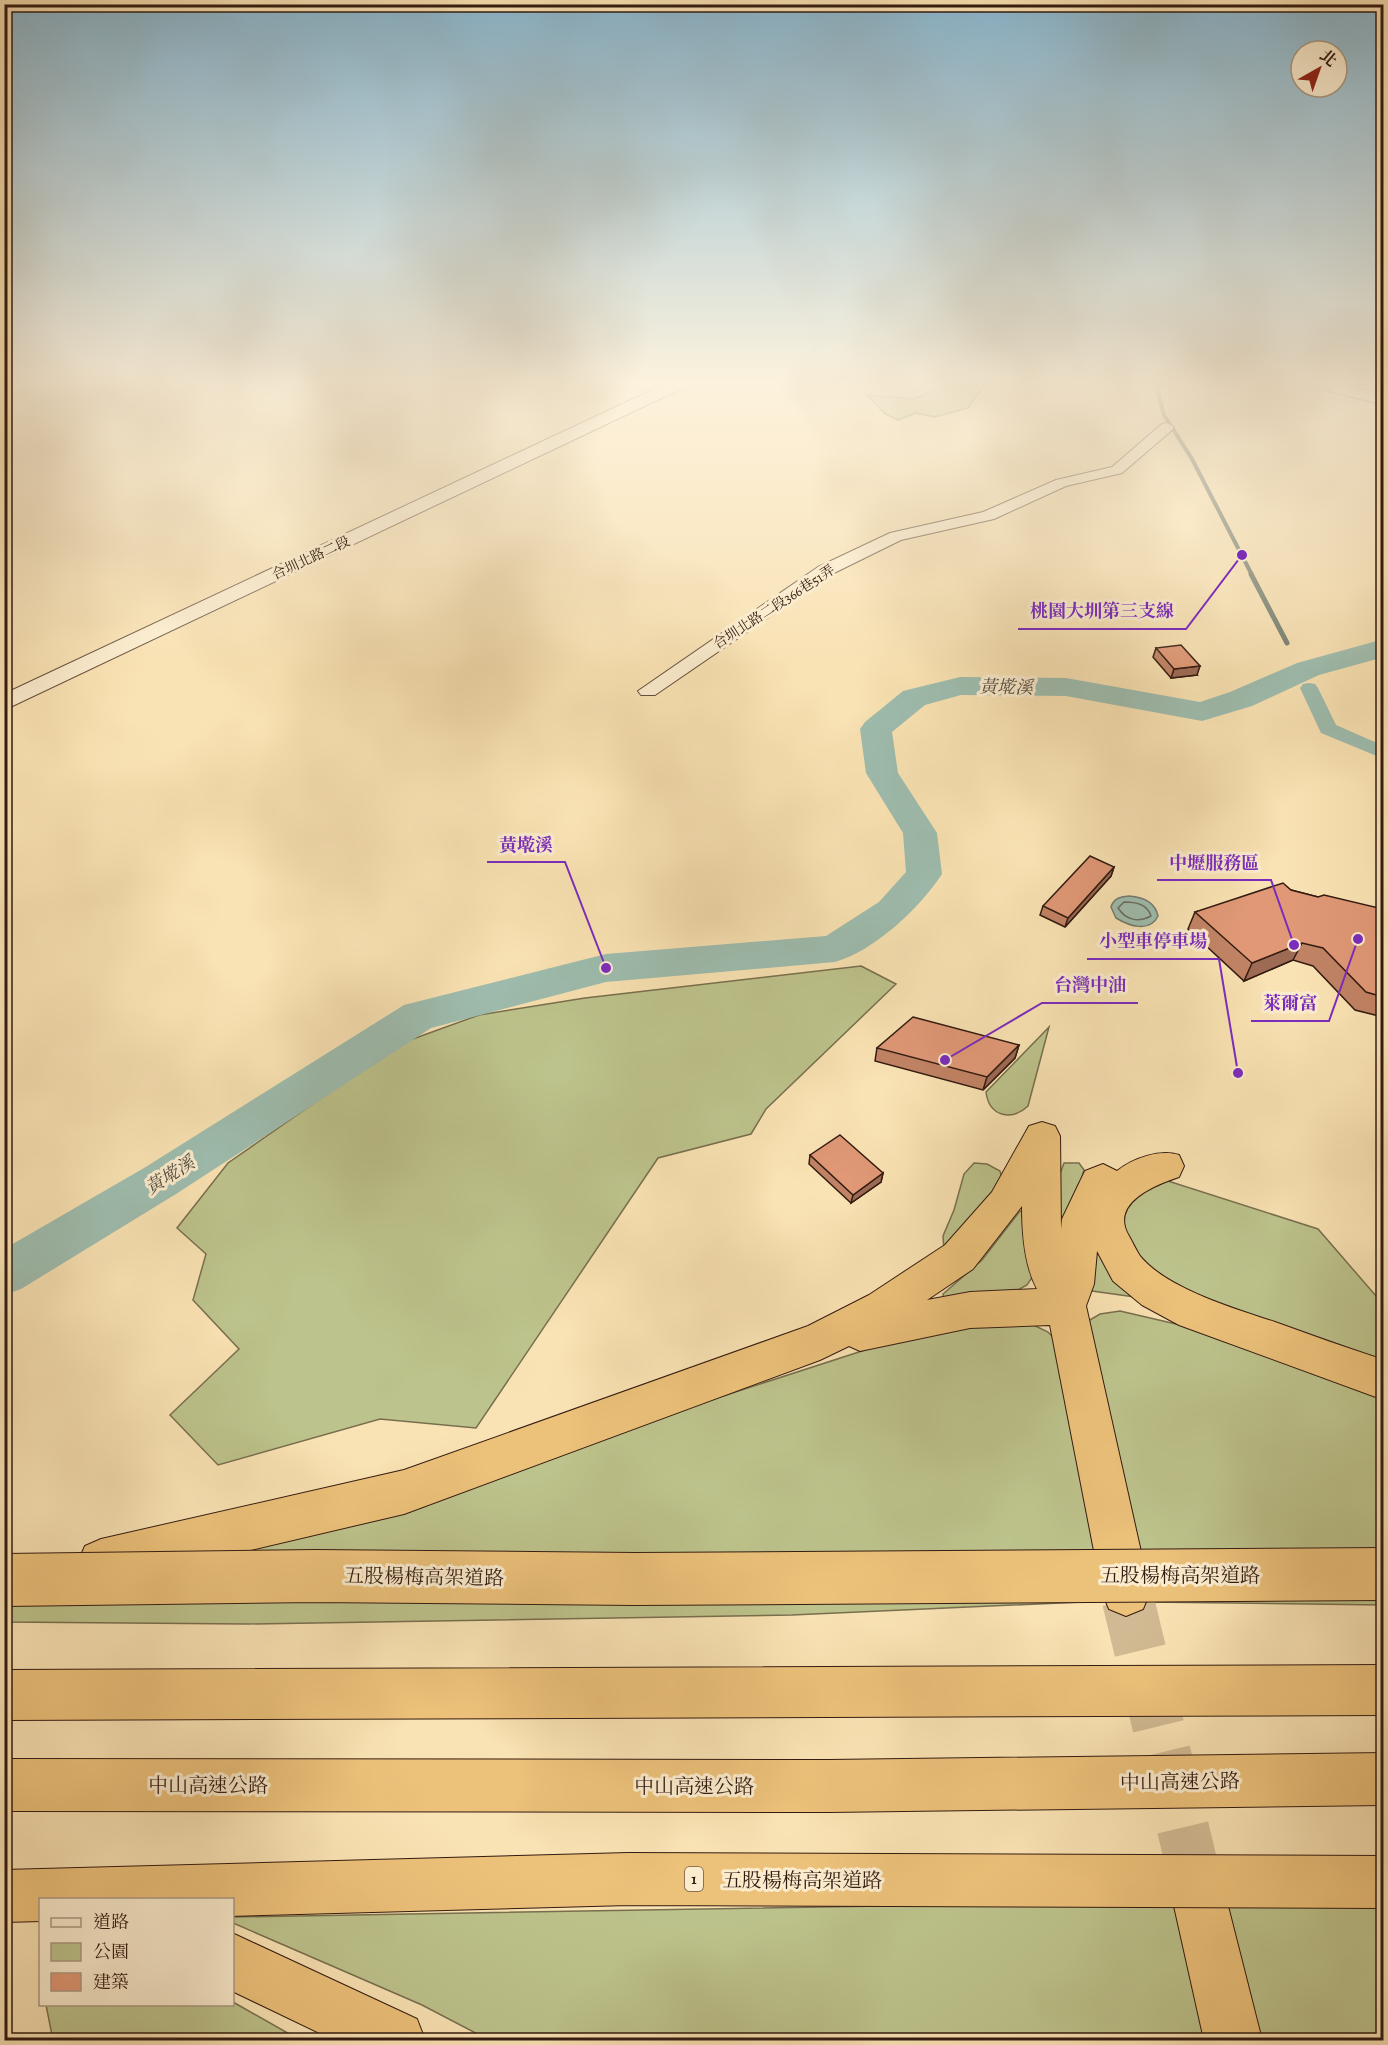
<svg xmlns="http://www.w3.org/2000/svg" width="1388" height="2045" viewBox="0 0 1388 2045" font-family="Alegreya,'Noto Serif TC',serif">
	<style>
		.green { fill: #bdc38c; stroke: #786f4e; stroke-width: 1.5 }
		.water { fill: #9ebdaf; stroke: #737c70; stroke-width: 1.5 }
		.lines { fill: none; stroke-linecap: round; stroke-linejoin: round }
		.shore { stroke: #686c60; stroke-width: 1.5 }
		.stream-far1 { stroke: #737c70; stroke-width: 4 }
		.stream { stroke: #737c70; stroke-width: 5 }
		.canal { fill: #9ebdaf; fill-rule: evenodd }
		.river { fill: #9ebdaf; fill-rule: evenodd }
		.motorway-tunnel { stroke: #d1ba93; stroke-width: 52; stroke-dasharray: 52 26; stroke-linecap: butt }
		.minor-casing { stroke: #644d3a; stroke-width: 2 }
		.tertiary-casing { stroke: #644d3a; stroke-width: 2 }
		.motorway-casing { stroke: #331b11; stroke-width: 2 }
		.minor { fill: #fbecce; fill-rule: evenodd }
		.tertiary { fill: #fbecce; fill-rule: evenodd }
		.motorway { fill: #ecc17a; fill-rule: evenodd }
		.motorway-bridge-casing { stroke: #331b11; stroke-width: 54; stroke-linecap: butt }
		.motorway-bridge { stroke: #ecc17a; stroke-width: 52 }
		.wall { fill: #c18365; stroke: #331b11; stroke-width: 1.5 }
		.shaded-wall { fill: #9d6a53; stroke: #331b11; stroke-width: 1.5 }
		.building { fill: #e09876; stroke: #331b11; stroke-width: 1.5 }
		.labels { text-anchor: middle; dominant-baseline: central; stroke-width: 6; stroke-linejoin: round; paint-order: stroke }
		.far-street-label { font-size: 14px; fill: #331b11; stroke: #fbecce }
		.shield { fill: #fbecce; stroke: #6f5a4a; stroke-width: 1.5 }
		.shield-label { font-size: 15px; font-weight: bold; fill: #331b11 }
		.water-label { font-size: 18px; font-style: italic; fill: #534c40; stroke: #fbecce }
		.near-street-label { font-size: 20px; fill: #331b11; stroke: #fbecce }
		.leader { fill: none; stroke: #7b2cbf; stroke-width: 2 }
		.callout-dot { fill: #7b2cbf; stroke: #fbecce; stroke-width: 2 }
		.callout-label { font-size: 18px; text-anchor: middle; font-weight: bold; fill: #7b2cbf; stroke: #fbecce; stroke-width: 6; stroke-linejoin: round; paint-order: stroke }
	</style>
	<rect width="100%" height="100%" fill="#f9e2b3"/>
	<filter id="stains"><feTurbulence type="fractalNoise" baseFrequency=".00333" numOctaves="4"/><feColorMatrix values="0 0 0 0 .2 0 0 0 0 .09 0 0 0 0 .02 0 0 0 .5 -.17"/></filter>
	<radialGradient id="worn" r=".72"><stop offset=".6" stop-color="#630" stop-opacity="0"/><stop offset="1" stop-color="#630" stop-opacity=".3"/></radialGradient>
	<path class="green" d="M 957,382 L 986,382 L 968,408 L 934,417 L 916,413 L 898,420 L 885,414 L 867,395 L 913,399 Z
		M 861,966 L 896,984 L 766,1109 L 751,1134 L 658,1158 L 476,1428 L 380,1419 L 218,1465 L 170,1415 L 239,1349 L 193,1300 L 206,1254 L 177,1228 L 228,1163 L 399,1044 L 479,1015 L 585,998 Z
		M 1049,1027 L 1028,1106 C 1011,1122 989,1116 986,1092 Z
		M 974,1163 L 987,1164 L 1000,1171 L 1003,1182 L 944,1250 L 943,1236 L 954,1210 L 964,1174 Z
		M 1064,1163 L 1079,1163 L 1084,1170 L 1071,1217 L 1065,1256 L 1052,1212 L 1057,1182 Z
		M 1168,1181 L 1318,1229 L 1383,1304 L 1383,1360 L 1196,1297 L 1155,1275 L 1129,1253 L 1120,1229 L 1126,1208 L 1143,1189 Z
		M 1020,1211 L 1027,1213 L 1035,1273 L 1027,1285 L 1010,1294 L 944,1303 L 943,1294 L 982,1260 Z
		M 1093,1235 L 1135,1297 L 1092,1291 L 1088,1286 Z
		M 1120,1311 L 1219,1334 L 1383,1390 L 1383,1605 L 1149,1602 L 1085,1331 L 1088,1321 L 1100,1314 Z
		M 1017,1317 L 1048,1332 L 1058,1342 L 1104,1601 L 792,1615 L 247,1624 L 5,1622 L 4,1598 L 720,1397 L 933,1328 Z
		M 1383,1900 L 1383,2040 L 1260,2040 L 1220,1902 Z
		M 1176,1901 L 1214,2040 L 489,2040 L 422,2005 L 233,1923 L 232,1917 Z
		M 233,2002 L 300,2040 L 53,2040 L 46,2005 L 232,2004 Z"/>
	<path class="water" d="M 1129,896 C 1142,897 1155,901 1158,916 C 1150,933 1129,926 1116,918 L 1111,907 C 1114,898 1120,897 1129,896 Z"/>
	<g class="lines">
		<path class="shore" d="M 1124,902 C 1136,902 1147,904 1151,916 C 1138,923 1126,920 1118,908 Z"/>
		<path class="stream-far1" d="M 1163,382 L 1157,389 L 1164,415 L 1192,459 L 1252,575"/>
		<path class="stream" d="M 1251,574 L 1287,643"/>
		<path class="canal" d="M 1309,683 L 1315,684 L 1318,688 L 1336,725 L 1384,746 L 1384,759 L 1321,733 L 1300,688 L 1303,684 Z"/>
		<path class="river" d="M 1384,639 L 1384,657 L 1319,675 L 1252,706 L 1202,721 L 1066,696 L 961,695 L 925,705 L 892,732 L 898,773 L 937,833 L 942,874 C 920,908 874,951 835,962 L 606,982 L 431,1028 L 176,1194 L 21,1289 L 4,1295 L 4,1249 L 144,1168 L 404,1005 L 606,954 L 826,936 L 879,902 L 906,872 L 903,833 L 866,773 L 860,729 L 865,722 L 903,691 L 960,677 L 1066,678 L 1200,702 L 1230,692 L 1297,663 Z"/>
		<path class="motorway-tunnel" d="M 1128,1600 L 1200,1899"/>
		<defs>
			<path id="minor" d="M 1167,423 L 1174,427 L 1172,430 L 1122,473 L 1066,486 L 994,519 L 901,540 L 830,575 L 655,695 L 641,695 L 638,691 L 818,567 L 890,533 L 983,512 L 1056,480 L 1112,467 L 1162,424 Z"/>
			<path id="tertiary" d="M 669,382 L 691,382 L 689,385 L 4,710 L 4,694 Z
				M 1304,382 L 1333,382 L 1384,395 L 1384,405 L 1306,385 Z"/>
			<path id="motorway" d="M 1042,1122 L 1055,1126 L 1060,1136 L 1061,1229 L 1062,1219 L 1085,1171 L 1103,1164 L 1117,1171 C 1133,1158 1160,1149 1179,1155 L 1184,1166 L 1179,1177 C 1155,1185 1109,1203 1129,1236 C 1133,1243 1136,1250 1140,1256 C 1167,1289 1236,1309 1275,1322 C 1311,1335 1347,1348 1384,1360 L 1384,1400 L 1179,1325 L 1142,1305 L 1113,1281 L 1097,1251 L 1094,1284 L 1086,1306 L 1150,1592 L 1143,1609 L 1126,1616 L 1109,1609 L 1102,1592 L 1050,1325 L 970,1328 L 860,1351 L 849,1346 L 820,1360 L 404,1514 L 101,1585 L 85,1578 L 78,1562 L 85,1546 L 101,1539 L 404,1470 L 808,1326 L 869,1295 L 945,1245 L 992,1192 L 1029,1126 ZM 1022,1206 C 1022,1233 1024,1265 1037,1289 L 970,1292 L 927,1300 L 973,1269 Z
				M 1384,1665 L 1384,1715 L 4,1720 L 4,1670 Z
				M 1384,1753 L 1384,1805 L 829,1812 L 4,1811 L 4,1759 L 829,1760 Z
				M 1201,1879 L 1220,1887 L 1228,1906 L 1262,2040 L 1204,2040 L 1174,1906 L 1182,1887 Z
				M 232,1933 L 417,2019 L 425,2040 L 334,2040 L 232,1991 Z"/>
		</defs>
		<use href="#minor" class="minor-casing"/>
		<use href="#tertiary" class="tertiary-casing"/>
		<use href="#motorway" class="motorway-casing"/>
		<use href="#minor" class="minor"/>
		<use href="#tertiary" class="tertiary"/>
		<use href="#motorway" class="motorway"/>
		<defs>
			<path id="motorway-bridge" d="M 4,1580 L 316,1576 L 635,1579 L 1384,1574
				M 4,1896 L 629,1879 L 1384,1882"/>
		</defs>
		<use href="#motorway-bridge" class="motorway-bridge-casing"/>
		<use href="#motorway-bridge" class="motorway-bridge"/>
	</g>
	<path class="wall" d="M 1156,648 L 1197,675 L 1171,678 L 1153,657 Z
		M 1114,867 L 1111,876 L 1065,927 L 1040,915 L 1043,906 Z
		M 1291,890 L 1318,897 L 1383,909 L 1383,1017 L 1355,1010 L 1313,966 L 1293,960 L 1244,981 L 1188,929 L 1195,912 Z
		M 1019,1045 L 1015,1058 L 983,1090 L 875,1061 L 877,1048 Z
		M 810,1155 L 883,1173 L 881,1182 L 851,1203 L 809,1164 Z"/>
	<path class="shaded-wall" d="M 1200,666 L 1197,675 L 1171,678 L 1174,669 Z
		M 1114,867 L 1111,876 L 1065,927 L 1068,918 Z
		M 1302,943 L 1293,960 L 1244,981 L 1252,963 Z
		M 1019,1045 L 1015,1058 L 983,1090 L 987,1077 Z
		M 883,1173 L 881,1182 L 851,1203 L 853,1195 Z"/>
	<path class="building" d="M 1181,645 L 1200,666 L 1174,669 L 1156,648 Z
		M 1090,856 L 1114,867 L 1068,918 L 1043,906 Z
		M 1283,883 L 1291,890 L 1318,897 L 1324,895 L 1383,909 L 1383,997 L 1366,992 L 1323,948 L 1302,943 L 1252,963 L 1195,912 Z
		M 913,1017 L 1019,1045 L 987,1077 L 877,1048 Z
		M 840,1135 L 883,1173 L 853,1195 L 810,1155 Z"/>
	<linearGradient id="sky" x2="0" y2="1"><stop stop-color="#8ab8d1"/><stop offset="0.57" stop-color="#fcf2dd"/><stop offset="1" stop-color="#fcf2dd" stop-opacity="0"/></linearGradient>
	<rect width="1388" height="669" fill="url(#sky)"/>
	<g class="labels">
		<g class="far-street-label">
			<text transform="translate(311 558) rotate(-25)">合圳北路二段</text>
			<text transform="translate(774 607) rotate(-33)">合圳北路二段366巷51弄</text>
		</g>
		<rect class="shield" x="685" y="1867" width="18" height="24" rx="4.5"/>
		<g class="shield-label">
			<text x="694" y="1879">1</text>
		</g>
		<g class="water-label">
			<text transform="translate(1006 687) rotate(1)">黃墘溪</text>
			<text transform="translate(170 1175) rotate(-32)">黃墘溪</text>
		</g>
		<g class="near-street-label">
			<text x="1180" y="1575">五股楊梅高架道路</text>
			<text transform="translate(424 1577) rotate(1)">五股楊梅高架道路</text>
			<text transform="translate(1180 1782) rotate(-1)">中山高速公路</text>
			<text x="208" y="1785">中山高速公路</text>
			<text x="694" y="1786">中山高速公路</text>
			<text x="802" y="1880">五股楊梅高架道路</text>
		</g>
	</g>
	<path class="leader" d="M1242 555L1186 629H1018M606 968L565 862H487M1294 945L1271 880H1157M1238 1073L1219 959H1087M945 1060L1042 1003H1138M1358 939L1329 1021H1251"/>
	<g class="callout-dot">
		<circle cx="1242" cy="555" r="6"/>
		<circle cx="606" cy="968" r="6"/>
		<circle cx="1294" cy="945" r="6"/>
		<circle cx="1238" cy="1073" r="6"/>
		<circle cx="945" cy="1060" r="6"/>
		<circle cx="1358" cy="939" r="6"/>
	</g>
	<g class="callout-label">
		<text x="1102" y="617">桃園大圳第三支線</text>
		<text x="526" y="851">黃墘溪</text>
		<text x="1214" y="869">中壢服務區</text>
		<text x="1153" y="947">小型車停車場</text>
		<text x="1090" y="991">台灣中油</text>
		<text x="1290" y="1009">萊爾富</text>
	</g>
	<rect width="1388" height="2045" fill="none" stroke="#f9e2b3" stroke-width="24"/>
	<rect x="6" y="6" width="1376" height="2033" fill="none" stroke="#331b11" stroke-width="3"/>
	<rect x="12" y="12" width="1364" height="2021" fill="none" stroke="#331b11" stroke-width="1.5"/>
	<rect x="39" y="1898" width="195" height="108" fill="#fbecce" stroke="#ab9882" stroke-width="1.5"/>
	<rect x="51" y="1918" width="30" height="9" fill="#fbecce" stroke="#ab9882" stroke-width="1.5"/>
	<text x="93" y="1928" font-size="18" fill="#331b11">道路</text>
	<rect x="51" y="1943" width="30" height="18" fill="#bdc38c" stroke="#ab9882" stroke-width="1.5"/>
	<text x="93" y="1958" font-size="18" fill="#331b11">公園</text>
	<rect x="51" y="1973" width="30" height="18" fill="#e09876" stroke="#ab9882" stroke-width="1.5"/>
	<text x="93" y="1988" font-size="18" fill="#331b11">建築</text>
	<g transform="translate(1319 69) rotate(40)"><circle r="28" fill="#fbecce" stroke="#ab9882" stroke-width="1.5"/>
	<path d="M0-4.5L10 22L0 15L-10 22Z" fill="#8f2418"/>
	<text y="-9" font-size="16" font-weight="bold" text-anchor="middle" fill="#331b11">北</text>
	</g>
	<rect width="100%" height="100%" filter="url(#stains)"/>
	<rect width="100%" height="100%" fill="url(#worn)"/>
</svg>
